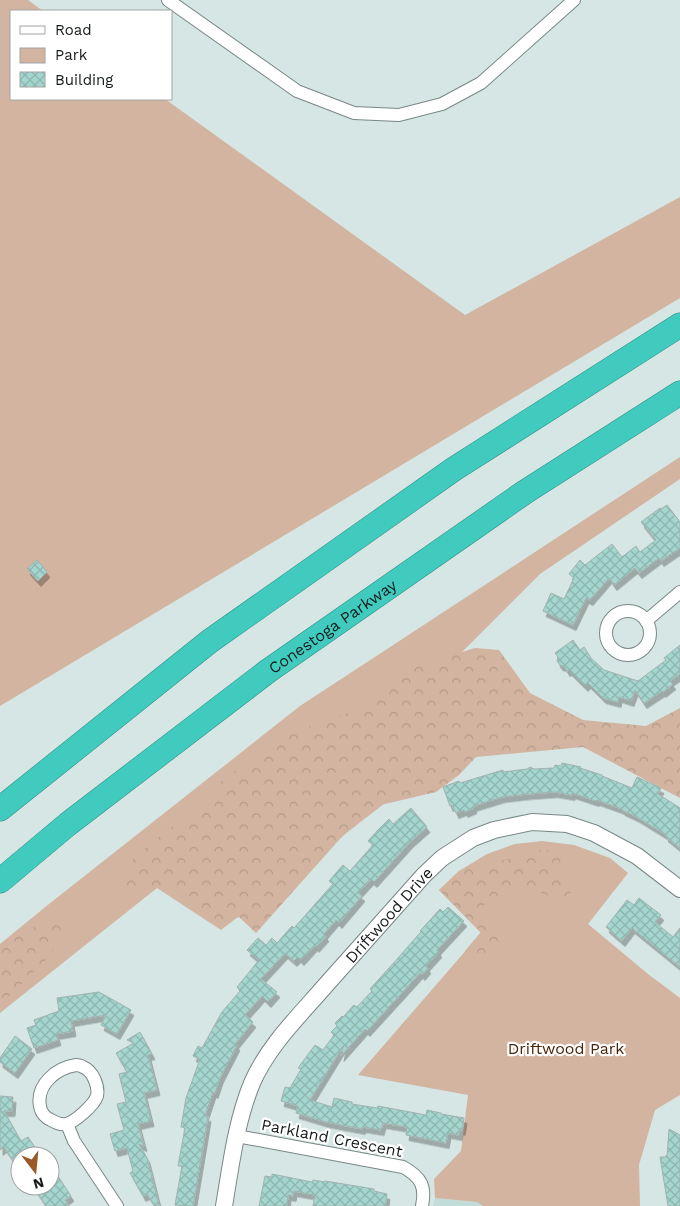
<svg xmlns="http://www.w3.org/2000/svg" width="680" height="1206" viewBox="0 0 680 1206" font-family="'Work Sans',sans-serif">
	<style>
		.built { fill: #c2ddd9 }
		.green { fill: #d2b4a0 }
		.forest { fill: url(#forest-crowns) }
		.building { fill: url(#building-cross-hatch); stroke: #a1b2af; filter: url(#shadow) }
		.lines { fill: none; stroke-linecap: round; stroke-linejoin: round }
		.minor-casing { stroke: #788885; stroke-width: 14 }
		.tertiary-casing { stroke: #788885; stroke-width: 18 }
		.motorway-casing { stroke: #318e85; stroke-width: 25 }
		.minor { stroke: #fff; stroke-width: 12 }
		.tertiary { stroke: #fff; stroke-width: 16 }
		.motorway { stroke: #40cbbe; stroke-width: 24 }
		.labels { text-anchor: middle; dominant-baseline: central; stroke-width: 4.5; stroke-linejoin: round; paint-order: stroke }
		.street-label { font-size: 16px; fill: #161c1b; stroke: #fff }
		.park-label { font-size: 16px; fill: #49270a; stroke: #fff }
	</style>
	<defs>
		<pattern id="forest-crowns" width="20" height="18" patternUnits="userSpaceOnUse" patternTransform="scale(1.25)"><rect width="20" height="18" fill="#d2b4a0"/><path d="M2 6a3 3 0 1 1 6 0M12 15a3 3 0 1 1 6 0" fill="none" stroke="#b49a89"/></pattern>
		<pattern id="building-cross-hatch" width="8" height="8" patternUnits="userSpaceOnUse" patternTransform="scale(1.25)"><rect width="8" height="8" fill="#a4d5ce"/><path d="M0 0l8 8M0 8l8-8" fill="none" stroke="#8cb6b0"/></pattern>
		<filter id="shadow"><feDropShadow dx="3" dy="5.5" stdDeviation="0" flood-color="#0004"/></filter>
	</defs>
	<rect width="100%" height="100%" fill="#d5e6e4"/>
	<path class="built" d="M 435,1198 L 477,1202 L 483,1206 L 433,1206 Z"/>
	<path class="green" d="M 0,0 L 28,0 L 43,11 L 11,11 L 11,99 L 165,99 L 465,315 L 680,197 L 680,298 L 0,706 Z
		M 680,457 L 680,479 L 540,574 L 457,657 L 504,711 L 221,930 L 157,888 L 0,1013 L 0,944 L 49,904 L 300,706 Z
		M 542,841 L 574,845 L 610,858 L 628,873 L 588,924 L 648,974 L 680,998 L 680,1095 L 655,1110 L 639,1165 L 640,1206 L 483,1206 L 477,1202 L 435,1198 L 434,1179 L 461,1151 L 468,1095 L 358,1075 L 481,933 L 439,890 L 459,871 L 487,854 L 515,844 Z"/>
	<path class="forest" d="M 475,648 L 499,650 L 530,693 L 583,720 L 646,726 L 680,708 L 680,798 L 583,747 L 476,757 L 459,775 L 436,792 L 372,807 L 339,840 L 256,933 L 239,917 L 217,925 L 170,886 L 139,890 L 122,885 L 134,857 L 175,824 L 200,816 L 222,780 L 283,736 L 350,712 L 417,666 Z
		M 538,850 L 555,850 L 563,855 L 565,859 L 550,870 L 551,874 L 571,883 L 573,890 L 562,899 L 552,897 L 516,883 L 478,909 L 499,934 L 500,944 L 493,954 L 473,956 L 465,951 L 481,932 L 439,890 L 459,871 L 475,864 L 510,859 L 523,859 Z
		M 51,917 L 73,922 L 46,960 L 0,1005 L 0,947 Z"/>
	<path class="building" d="M 667,505 L 680,522 L 680,548 L 661,561 L 659,558 L 639,573 L 635,568 L 614,585 L 609,578 L 590,600 L 586,598 L 573,625 L 543,611 L 551,593 L 564,599 L 574,578 L 569,574 L 580,560 L 585,565 L 612,544 L 622,557 L 636,546 L 640,552 L 656,540 L 641,522 L 660,508 L 661,509 Z
		M 37,560 L 47,572 L 38,581 L 27,569 Z
		M 573,640 L 580,650 L 584,647 L 591,658 L 604,670 L 638,681 L 666,660 L 664,658 L 680,645 L 680,674 L 670,681 L 673,684 L 663,692 L 662,691 L 644,703 L 635,690 L 631,701 L 619,697 L 618,702 L 603,698 L 588,683 L 585,686 L 569,670 L 567,671 L 564,666 L 560,665 L 557,661 L 558,657 L 555,653 Z
		M 562,763 L 581,767 L 580,768 L 602,775 L 602,776 L 632,788 L 637,777 L 661,788 L 658,794 L 680,808 L 680,848 L 665,836 L 666,835 L 637,817 L 622,810 L 622,809 L 597,800 L 596,801 L 572,793 L 572,795 L 555,792 L 527,794 L 502,797 L 473,806 L 474,808 L 465,812 L 464,810 L 456,813 L 452,805 L 450,806 L 443,787 L 459,781 L 460,783 L 503,770 L 503,772 L 527,769 L 530,767 L 534,769 L 554,768 L 555,765 L 561,766 Z
		M 411,808 L 427,827 L 410,842 L 374,882 L 371,879 L 358,893 L 362,896 L 339,923 L 336,920 L 324,934 L 326,936 L 316,947 L 315,945 L 301,960 L 298,957 L 294,961 L 285,953 L 261,979 L 277,992 L 268,1002 L 262,996 L 245,1015 L 253,1022 L 235,1044 L 237,1045 L 220,1078 L 215,1093 L 213,1092 L 205,1116 L 208,1116 L 205,1135 L 193,1206 L 175,1205 L 182,1166 L 178,1166 L 185,1128 L 181,1127 L 186,1098 L 200,1059 L 193,1056 L 198,1046 L 202,1048 L 222,1012 L 240,991 L 237,987 L 259,960 L 247,950 L 258,938 L 266,945 L 272,938 L 277,943 L 292,926 L 294,928 L 333,884 L 329,881 L 343,865 L 350,871 L 373,845 L 368,841 L 378,830 L 389,819 L 393,824 Z
		M 639,898 L 661,915 L 655,922 L 673,937 L 680,928 L 680,967 L 632,928 L 622,941 L 606,927 L 627,900 L 634,905 Z
		M 448,907 L 464,921 L 437,950 L 439,952 L 426,966 L 428,968 L 422,975 L 420,973 L 367,1031 L 365,1029 L 341,1056 L 343,1046 L 310,1100 L 332,1107 L 334,1098 L 352,1102 L 352,1104 L 377,1108 L 378,1106 L 426,1115 L 427,1110 L 441,1113 L 441,1114 L 464,1118 L 462,1130 L 460,1129 L 459,1135 L 448,1133 L 446,1143 L 406,1135 L 407,1127 L 383,1123 L 381,1130 L 363,1127 L 362,1129 L 326,1122 L 296,1113 L 298,1106 L 281,1101 L 285,1087 L 290,1088 L 301,1069 L 298,1068 L 315,1045 L 323,1050 L 334,1035 L 331,1032 L 337,1026 L 335,1023 L 342,1016 L 343,1017 L 354,1005 L 357,1007 L 372,991 L 370,989 L 398,958 L 419,934 L 421,932 L 420,931 L 440,909 L 443,912 Z
		M 99,992 L 131,1010 L 117,1034 L 101,1025 L 106,1015 L 71,1021 L 73,1031 L 56,1034 L 58,1040 L 34,1048 L 27,1028 L 36,1025 L 34,1020 L 59,1011 L 57,998 Z
		M 140,1032 L 152,1054 L 148,1055 L 157,1090 L 144,1093 L 151,1121 L 138,1124 L 144,1146 L 139,1144 L 147,1158 L 159,1206 L 155,1206 L 147,1194 L 143,1196 L 130,1173 L 133,1171 L 127,1148 L 115,1151 L 110,1134 L 124,1130 L 117,1104 L 126,1102 L 119,1074 L 127,1072 L 116,1053 L 134,1043 L 127,1040 Z
		M 15,1036 L 32,1049 L 15,1073 L 0,1062 L 0,1058 Z
		M 0,1096 L 13,1097 L 12,1111 L 4,1111 L 21,1141 L 28,1137 L 41,1156 L 20,1156 L 20,1171 L 4,1147 L 0,1150 Z
		M 669,1129 L 680,1135 L 680,1206 L 668,1206 L 660,1157 L 666,1157 L 666,1155 L 667,1156 Z
		M 50,1164 L 71,1196 L 65,1200 L 69,1206 L 46,1206 L 33,1186 L 50,1186 Z
		M 272,1174 L 312,1182 L 313,1180 L 325,1182 L 325,1181 L 374,1189 L 374,1191 L 387,1194 L 385,1206 L 313,1206 L 315,1195 L 294,1191 L 293,1196 L 288,1195 L 287,1206 L 259,1206 L 265,1176 L 272,1177 Z"/>
	<g class="lines">
		<defs>
			<path id="minor" d="M 168,0 L 297,91 L 354,113 L 399,115 L 442,104 L 481,83 L 574,0
				M606 633a22 22 0 1 1 44 0a22 22 0 1 1-44 0Z
				M 646,621 L 680,592
				M 76,1065 C 77,1065 83,1066 83,1067 C 93,1071 99,1086 97,1096 C 94,1105 75,1122 66,1124 C 61,1125 56,1123 51,1120 C 46,1118 41,1113 40,1106 C 36,1085 56,1068 76,1065 Z
				M 67,1124 L 74,1141 L 117,1206
				M 237,1136 L 403,1167 C 421,1177 426,1186 422,1206"/>
			<g id="tertiary">
				<path id="s1" d="M 224,1206 C 231,1165 236,1122 252,1083 C 268,1046 299,1016 325,986 C 358,949 391,912 424,875 L 442,858 L 473,838 L 494,830 L 532,822 L 567,824 L 594,833 L 637,856 L 680,889"/>
			</g>
			<g id="motorway">
				<path d="M 0,809 L 210,641 L 454,469 L 680,325"/>
				<path id="s2" d="M 0,881 L 68,824 L 268,671 L 525,492 L 680,393"/>
			</g>
		</defs>
		<use href="#minor" class="minor-casing"/>
		<use href="#tertiary" class="tertiary-casing"/>
		<use href="#motorway" class="motorway-casing"/>
		<use href="#minor" class="minor"/>
		<use href="#tertiary" class="tertiary"/>
		<use href="#motorway" class="motorway"/>
	</g>
	<g class="labels">
		<g class="street-label">
			<text stroke="none"><textPath href="#s2" startOffset="419">Conestoga Parkway</textPath></text>
			<text stroke="none"><textPath href="#s1" startOffset="344">Driftwood Drive</textPath></text>
			<text transform="translate(332 1138) rotate(11)">Parkland Crescent</text>
		</g>
		<g class="park-label">
			<text x="566" y="1048">Driftwood Park</text>
		</g>
	</g>
	<rect x="10" y="10" width="162" height="90" fill="#ffffff" stroke="#a2a4a4"/>
	<rect x="20" y="26" width="25" height="8" fill="#ffffff" stroke="#a2a4a4"/>
	<text x="55" y="35" font-size="15" fill="#161c1b">Road</text>
	<rect x="20" y="48" width="25" height="15" fill="#d2b4a0" stroke="#a2a4a4"/>
	<text x="55" y="60" font-size="15" fill="#161c1b">Park</text>
	<rect x="20" y="72" width="25" height="15" fill="url(#building-cross-hatch)" stroke="#a2a4a4"/>
	<text x="55" y="85" font-size="15" fill="#161c1b">Building</text>
	<g transform="translate(35 1171) rotate(164)"><circle r="24" fill="#ffffff" stroke="#a2a4a4"/>
	<path d="M0-4L9 19L0 12L-9 19Z" fill="#9a5925"/>
	<text y="-8" font-size="14" font-weight="bold" text-anchor="middle" fill="#161c1b">N</text>
	</g>
</svg>
